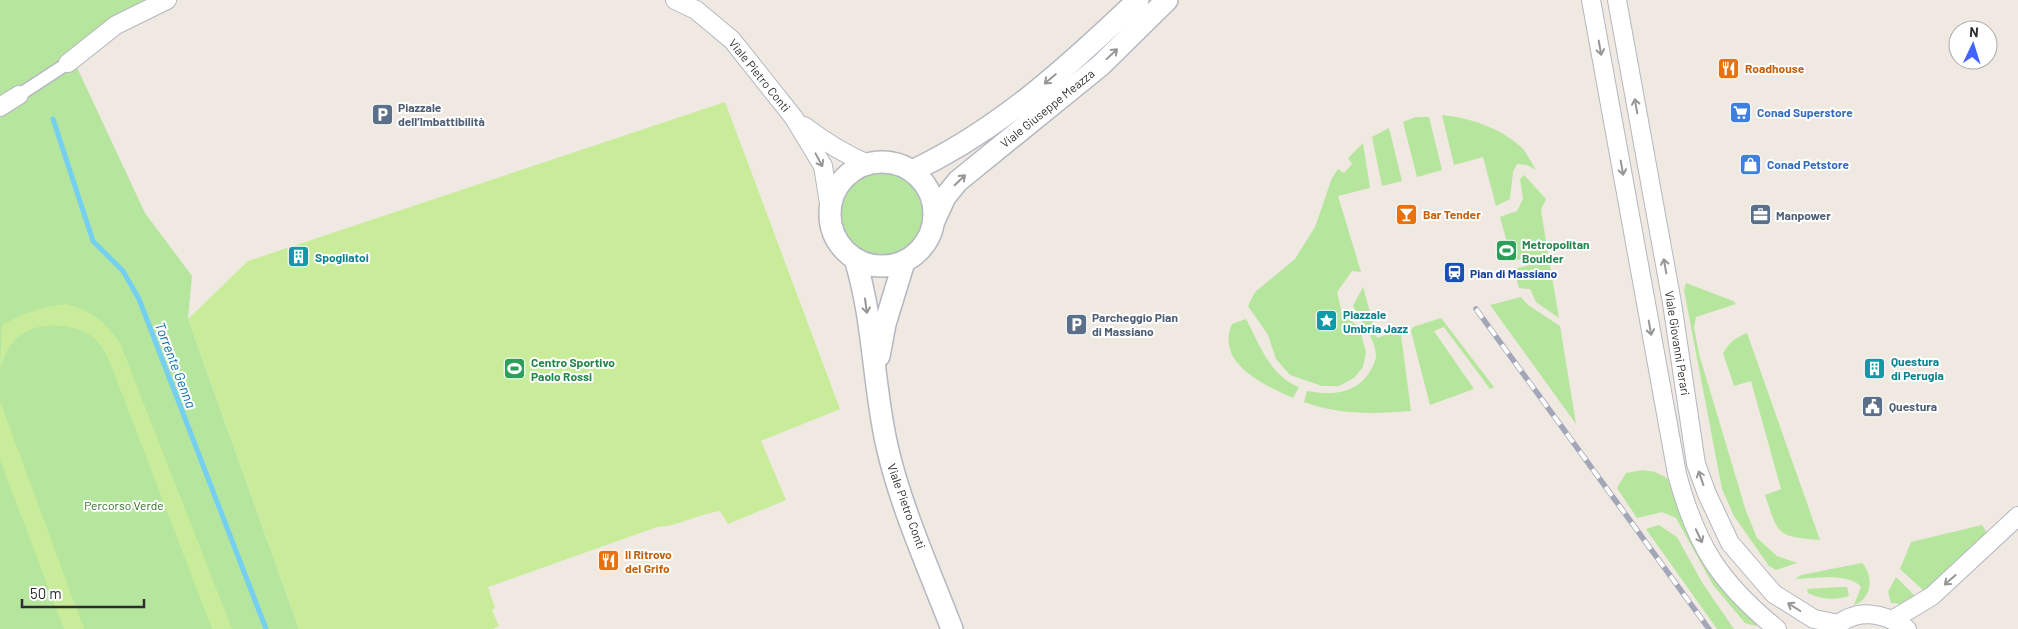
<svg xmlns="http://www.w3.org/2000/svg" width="2018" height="629" viewBox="0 0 2018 629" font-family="Barlow,sans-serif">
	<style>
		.green { fill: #b6e59e }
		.pitch { fill: #c9ec9a }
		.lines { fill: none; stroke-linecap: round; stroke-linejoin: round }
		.stream { stroke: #75cff0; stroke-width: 5 }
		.pedestrian-casing { stroke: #b4b7c1; stroke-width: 15 }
		.minor-casing { stroke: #b4b7c1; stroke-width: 20 }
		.tertiary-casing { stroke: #b4b7c1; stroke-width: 24 }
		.pedestrian { stroke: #fff; stroke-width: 12 }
		.minor { stroke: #fff; stroke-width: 18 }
		.tertiary { stroke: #fff; stroke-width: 21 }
		.rail-casing { stroke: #a3a6b8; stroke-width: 5.5 }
		.rail { stroke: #fff; stroke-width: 4; stroke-dasharray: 11; stroke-linecap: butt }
		.oneway { stroke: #969696 }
		.labels { text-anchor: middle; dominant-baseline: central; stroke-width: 4; stroke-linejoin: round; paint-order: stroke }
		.food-label { font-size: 12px; font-weight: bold; fill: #c56008; stroke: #fff; text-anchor: start }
		.street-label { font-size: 12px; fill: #2e2e2e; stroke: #fff }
		.service-label { font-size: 12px; font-weight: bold; fill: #4e5e75; stroke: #fff; text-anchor: start }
		.shop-label { font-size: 12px; font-weight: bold; fill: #366cbe; stroke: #fff; text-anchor: start }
		.leisure-label { font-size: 12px; font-weight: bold; fill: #27864d; stroke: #fff; text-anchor: start }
		.culture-label { font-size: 12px; font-weight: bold; fill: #0d838f; stroke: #fff; text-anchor: start }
		.transit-label { font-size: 12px; font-weight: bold; fill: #164399; stroke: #fff; text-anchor: start }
		.park-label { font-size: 12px; fill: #2c6e1b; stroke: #fff }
		.water-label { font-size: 14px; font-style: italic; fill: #0d6fa3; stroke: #fff }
	</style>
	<rect width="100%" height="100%" fill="#efe9e1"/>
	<path class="green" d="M 0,0 L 151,0 L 73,59 L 145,213 L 192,276 L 188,319 L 299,629 L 0,629 Z
		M 1442,115 C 1470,118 1499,127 1521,147 C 1527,152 1531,163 1536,170 L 1527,165 L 1517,164 L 1513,172 L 1510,199 L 1496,206 L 1483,157 L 1454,165 Z
		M 1416,117 L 1429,117 L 1442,170 L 1417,177 L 1403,122 Z
		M 1389,128 L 1402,181 L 1382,186 L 1372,137 Z
		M 1363,143 L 1370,188 L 1338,196 L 1361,272 L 1352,271 L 1337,292 L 1342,314 L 1359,327 L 1366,352 L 1363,367 L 1354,378 L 1339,386 L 1322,386 L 1290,375 L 1276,359 L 1268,335 L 1248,306 L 1255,292 L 1295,259 L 1315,227 L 1332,178 L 1338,169 L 1344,173 L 1352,164 L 1348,158 Z
		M840 213a42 42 0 1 1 84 0a42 42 0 1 1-84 0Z
		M 1524,175 L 1546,199 L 1541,210 L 1548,254 L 1512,261 L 1500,217 L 1517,211 L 1523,199 L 1520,179 Z
		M 1549,260 L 1559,318 L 1536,302 L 1530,289 L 1519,288 L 1514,269 Z
		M 1686,283 L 1733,301 L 1736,304 L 1696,317 L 1694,327 L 1699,354 L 1746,511 L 1757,538 L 1777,556 L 1797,563 L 1776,570 L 1769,566 L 1734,516 L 1722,489 L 1684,290 Z
		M 1363,287 L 1377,338 L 1396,331 L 1401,335 L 1411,411 C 1374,414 1339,415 1304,402 L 1307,391 C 1331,395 1354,395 1369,373 C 1372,368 1376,361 1376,355 C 1375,339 1361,320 1353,306 Z
		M 1521,297 L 1528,305 L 1560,326 L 1576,424 L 1490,305 Z
		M 1441,318 L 1494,387 L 1490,389 L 1444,327 L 1434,331 L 1474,389 L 1430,405 L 1411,331 L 1413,327 Z
		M 1246,319 C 1260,345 1270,376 1299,387 L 1293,398 C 1265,385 1215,364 1232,324 Z
		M 1747,333 L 1820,540 C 1776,536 1779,536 1765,495 L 1781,489 L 1751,381 L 1734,386 L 1723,353 C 1729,343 1736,337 1747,333 Z
		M 1643,470 L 1655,472 L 1667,478 L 1682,511 L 1760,621 L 1756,626 L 1745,623 L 1713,585 L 1676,518 L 1662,512 L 1637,518 L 1617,488 L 1626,473 Z
		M 1659,525 L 1677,537 L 1703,584 L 1734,629 L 1717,629 L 1646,529 Z
		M 1982,525 L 1986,531 L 1985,538 L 1925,592 L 1900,569 L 1911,542 Z
		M 1862,563 C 1874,576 1872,599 1854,605 L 1861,587 C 1848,572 1813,579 1795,579 L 1801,575 Z
		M 1896,577 L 1918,599 L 1903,604 L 1891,603 L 1888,592 Z
		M 1839,587 L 1847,587 L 1849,596 C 1833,600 1823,600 1808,593 L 1807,589 Z"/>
	<path class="pitch" d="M 725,102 L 840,409 L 761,441 L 786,500 L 728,524 L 720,511 C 698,514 679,526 657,527 L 488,587 L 495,608 L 492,610 L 499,626 L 493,629 L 299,629 L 188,319 L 248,261 Z
		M 67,304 C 95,313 102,319 120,343 L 232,629 L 212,629 L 111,365 C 106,353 100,341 88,334 C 70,323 38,322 21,335 C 10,342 4,356 0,368 L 2,325 C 24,313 42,306 67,304 Z
		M 0,401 L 84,629 L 64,629 L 0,460 Z"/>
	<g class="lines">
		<path class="stream" d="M 53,119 L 93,241 L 123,271 L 139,299 L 266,629"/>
		<defs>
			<path id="pedestrian" d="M 19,95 L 68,63"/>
			<path id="minor" d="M 675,0 L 696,10 L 732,40 L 794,118 L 823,166 L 830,209
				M 1591,0 L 1677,474 C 1696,545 1719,582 1777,629
				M 1617,0 L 1672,303 L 1696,464 L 1707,494 L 1730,543 L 1774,594 L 1814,619 L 1839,624
				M 68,63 L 116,25 L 167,0
				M 0,107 L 19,95
				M 804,126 C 825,142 844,154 868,164
				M 1894,619 L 1932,596 L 2018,516
				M 1833,629 C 1855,607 1884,612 1907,629"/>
			<path id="tertiary" d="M830 214a52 52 0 1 1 104 0a52 52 0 1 1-104 0Z
				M 912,171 C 999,130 1069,66 1138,0
				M 934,221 L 945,197 L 958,181 L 1101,65 L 1167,0
				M 855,259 C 874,320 873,385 887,446 C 900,505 930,572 952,629
				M 879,356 L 885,324 L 904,262"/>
		</defs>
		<use href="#pedestrian" class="pedestrian-casing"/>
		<use href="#minor" class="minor-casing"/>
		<use href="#tertiary" class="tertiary-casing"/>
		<use href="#pedestrian" class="pedestrian"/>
		<use href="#minor" class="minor"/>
		<use href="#tertiary" class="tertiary"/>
		<defs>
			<path id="rail" d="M 1476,309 L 1709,629"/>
		</defs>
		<use href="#rail" class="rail-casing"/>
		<use href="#rail" class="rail"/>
	</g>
	<defs><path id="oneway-shaft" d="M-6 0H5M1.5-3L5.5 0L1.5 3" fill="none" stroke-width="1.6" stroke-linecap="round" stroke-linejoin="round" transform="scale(1.25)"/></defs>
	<g class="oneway">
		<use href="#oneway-shaft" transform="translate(1600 48) rotate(80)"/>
		<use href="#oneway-shaft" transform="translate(1112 54) rotate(-43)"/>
		<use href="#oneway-shaft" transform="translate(1050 79) rotate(140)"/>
		<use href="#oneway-shaft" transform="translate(1636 106) rotate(-100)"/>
		<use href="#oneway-shaft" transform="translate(819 160) rotate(62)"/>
		<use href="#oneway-shaft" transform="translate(1622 168) rotate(80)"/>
		<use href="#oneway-shaft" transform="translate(960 180) rotate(-44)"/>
		<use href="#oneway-shaft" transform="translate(1665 266) rotate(-100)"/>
		<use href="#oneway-shaft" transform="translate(866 306) rotate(82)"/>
		<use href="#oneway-shaft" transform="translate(1650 328) rotate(80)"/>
		<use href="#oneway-shaft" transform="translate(1701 478) rotate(-109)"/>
		<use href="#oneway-shaft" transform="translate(1699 536) rotate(65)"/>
		<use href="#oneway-shaft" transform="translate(1950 580) rotate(139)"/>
		<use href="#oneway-shaft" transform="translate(1794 607) rotate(-148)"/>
	</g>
	<defs>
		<symbol id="restaurant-square" viewBox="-11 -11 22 22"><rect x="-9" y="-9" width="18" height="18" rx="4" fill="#e8710a" stroke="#fff"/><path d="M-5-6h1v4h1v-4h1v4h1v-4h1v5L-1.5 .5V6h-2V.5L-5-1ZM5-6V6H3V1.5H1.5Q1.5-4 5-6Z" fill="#fff"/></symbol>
		<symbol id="supermarket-square" viewBox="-11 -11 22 22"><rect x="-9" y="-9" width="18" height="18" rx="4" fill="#3f7fe0" stroke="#fff"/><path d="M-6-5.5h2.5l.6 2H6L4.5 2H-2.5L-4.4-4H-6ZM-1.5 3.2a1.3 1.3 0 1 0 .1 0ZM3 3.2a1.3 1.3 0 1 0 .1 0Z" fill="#fff"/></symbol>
		<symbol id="parking-square" viewBox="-11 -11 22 22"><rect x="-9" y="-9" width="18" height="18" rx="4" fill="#5c6f8a" stroke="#fff"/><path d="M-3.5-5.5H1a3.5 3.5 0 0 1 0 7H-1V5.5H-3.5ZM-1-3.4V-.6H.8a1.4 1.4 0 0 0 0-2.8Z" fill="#fff"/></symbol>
		<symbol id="shop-square" viewBox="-11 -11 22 22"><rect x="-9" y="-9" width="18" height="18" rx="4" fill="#3f7fe0" stroke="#fff"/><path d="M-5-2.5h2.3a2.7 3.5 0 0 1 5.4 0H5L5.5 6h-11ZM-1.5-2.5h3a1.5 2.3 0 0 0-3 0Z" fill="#fff"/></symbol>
		<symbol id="bar-square" viewBox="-11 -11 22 22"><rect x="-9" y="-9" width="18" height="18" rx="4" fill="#e8710a" stroke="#fff"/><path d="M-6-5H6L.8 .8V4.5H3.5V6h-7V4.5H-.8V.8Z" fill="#fff"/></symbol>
		<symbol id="office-square" viewBox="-11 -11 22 22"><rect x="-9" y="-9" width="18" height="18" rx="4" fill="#5c6f8a" stroke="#fff"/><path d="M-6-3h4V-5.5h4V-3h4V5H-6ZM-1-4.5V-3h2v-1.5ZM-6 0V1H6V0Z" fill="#fff"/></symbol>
		<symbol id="stadium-square" viewBox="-11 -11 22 22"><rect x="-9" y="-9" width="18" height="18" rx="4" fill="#2e9e5b" stroke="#fff"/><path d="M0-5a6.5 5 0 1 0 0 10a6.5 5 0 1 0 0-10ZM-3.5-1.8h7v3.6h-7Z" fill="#fff"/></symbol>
		<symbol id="building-square" viewBox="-11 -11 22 22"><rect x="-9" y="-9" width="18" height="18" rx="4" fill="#0f9aa8" stroke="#fff"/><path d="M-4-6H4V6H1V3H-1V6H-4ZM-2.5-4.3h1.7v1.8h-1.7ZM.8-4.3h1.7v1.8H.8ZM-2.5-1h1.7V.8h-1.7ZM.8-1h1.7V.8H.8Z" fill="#fff"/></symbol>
		<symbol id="station-square" viewBox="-11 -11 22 22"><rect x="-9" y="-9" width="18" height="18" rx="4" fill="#1a4fb4" stroke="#fff"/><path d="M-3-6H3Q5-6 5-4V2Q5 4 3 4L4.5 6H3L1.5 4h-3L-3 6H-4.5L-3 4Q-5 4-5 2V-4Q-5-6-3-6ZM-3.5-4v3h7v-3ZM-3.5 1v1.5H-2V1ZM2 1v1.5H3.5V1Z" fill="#fff"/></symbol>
		<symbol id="sight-square" viewBox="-11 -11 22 22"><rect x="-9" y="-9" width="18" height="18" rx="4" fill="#0f9aa8" stroke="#fff"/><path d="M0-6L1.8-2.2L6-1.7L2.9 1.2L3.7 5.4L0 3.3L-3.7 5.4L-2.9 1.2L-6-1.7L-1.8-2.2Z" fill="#fff"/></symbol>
		<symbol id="civic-square" viewBox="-11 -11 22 22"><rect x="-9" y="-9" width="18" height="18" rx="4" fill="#5c6f8a" stroke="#fff"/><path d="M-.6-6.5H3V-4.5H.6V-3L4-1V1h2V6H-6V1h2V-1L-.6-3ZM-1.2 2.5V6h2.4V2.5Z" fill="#fff"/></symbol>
	</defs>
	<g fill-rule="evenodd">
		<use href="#restaurant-square" x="1716" y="56" width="25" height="25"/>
		<use href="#supermarket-square" x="1728" y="100" width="25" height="25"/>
		<use href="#parking-square" x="370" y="102" width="25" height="25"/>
		<use href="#shop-square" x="1738" y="152" width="25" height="25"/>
		<use href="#bar-square" x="1394" y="202" width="25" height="25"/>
		<use href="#office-square" x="1748" y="202" width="25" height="25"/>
		<use href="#stadium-square" x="1494" y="238" width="25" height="25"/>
		<use href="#building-square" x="286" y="244" width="25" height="25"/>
		<use href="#station-square" x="1442" y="260" width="25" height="25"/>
		<use href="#sight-square" x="1314" y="308" width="25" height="25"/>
		<use href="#parking-square" x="1064" y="312" width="25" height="25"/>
		<use href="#building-square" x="1862" y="356" width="25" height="25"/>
		<use href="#stadium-square" x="502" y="356" width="25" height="25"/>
		<use href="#civic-square" x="1860" y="394" width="25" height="25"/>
		<use href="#restaurant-square" x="596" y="548" width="25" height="25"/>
	</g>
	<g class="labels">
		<g class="food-label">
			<text x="1745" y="68">Roadhouse</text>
			<text x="1423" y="214">Bar Tender</text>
			<text x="625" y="554">Il Ritrovo<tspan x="625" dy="14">del Grifo</tspan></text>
		</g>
		<g class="street-label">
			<text transform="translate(760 75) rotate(51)">Viale Pietro Conti</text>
			<text transform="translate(1047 108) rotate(-39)">Viale Giuseppe Meazza</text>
			<text transform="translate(1678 343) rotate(81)">Viale Giovanni Perari</text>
			<text transform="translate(907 506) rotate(70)">Viale Pietro Conti</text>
		</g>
		<g class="service-label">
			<text x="398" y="107">Piazzale<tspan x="398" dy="14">dell’Imbattibilità</tspan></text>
			<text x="1776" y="215">Manpower</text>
			<text x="1092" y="317">Parcheggio Pian<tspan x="1092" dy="14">di Massiano</tspan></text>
			<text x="1889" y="406">Questura</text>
		</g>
		<g class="shop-label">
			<text x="1757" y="112">Conad Superstore</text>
			<text x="1767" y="164">Conad Petstore</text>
		</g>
		<g class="leisure-label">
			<text x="1522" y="244">Metropolitan<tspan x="1522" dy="14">Boulder</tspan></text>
			<text x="531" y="362">Centro Sportivo<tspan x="531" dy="14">Paolo Rossi</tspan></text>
		</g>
		<g class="culture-label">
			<text x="315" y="257">Spogliatoi</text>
			<text x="1343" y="314">Piazzale<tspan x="1343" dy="14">Umbria Jazz</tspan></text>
			<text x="1891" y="361">Questura<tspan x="1891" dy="14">di Perugia</tspan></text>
		</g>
		<g class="transit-label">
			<text x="1470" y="273">Pian di Massiano</text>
		</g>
		<g class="park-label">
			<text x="124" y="505">Percorso Verde</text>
		</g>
		<g class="water-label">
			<text transform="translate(176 365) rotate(69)">Torrente Genna</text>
		</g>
	</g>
	<g transform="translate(1973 45) rotate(4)"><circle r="24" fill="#ffffff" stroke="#ababab"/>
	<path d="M0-4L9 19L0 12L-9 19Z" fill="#4264fb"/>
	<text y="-8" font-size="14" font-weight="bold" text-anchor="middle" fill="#2e2e2e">N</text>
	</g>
	<path d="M22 599v8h122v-8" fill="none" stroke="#2e2e2e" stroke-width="2.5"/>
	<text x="30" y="599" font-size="15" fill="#2e2e2e" stroke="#ffffff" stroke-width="4" paint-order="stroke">50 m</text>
</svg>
